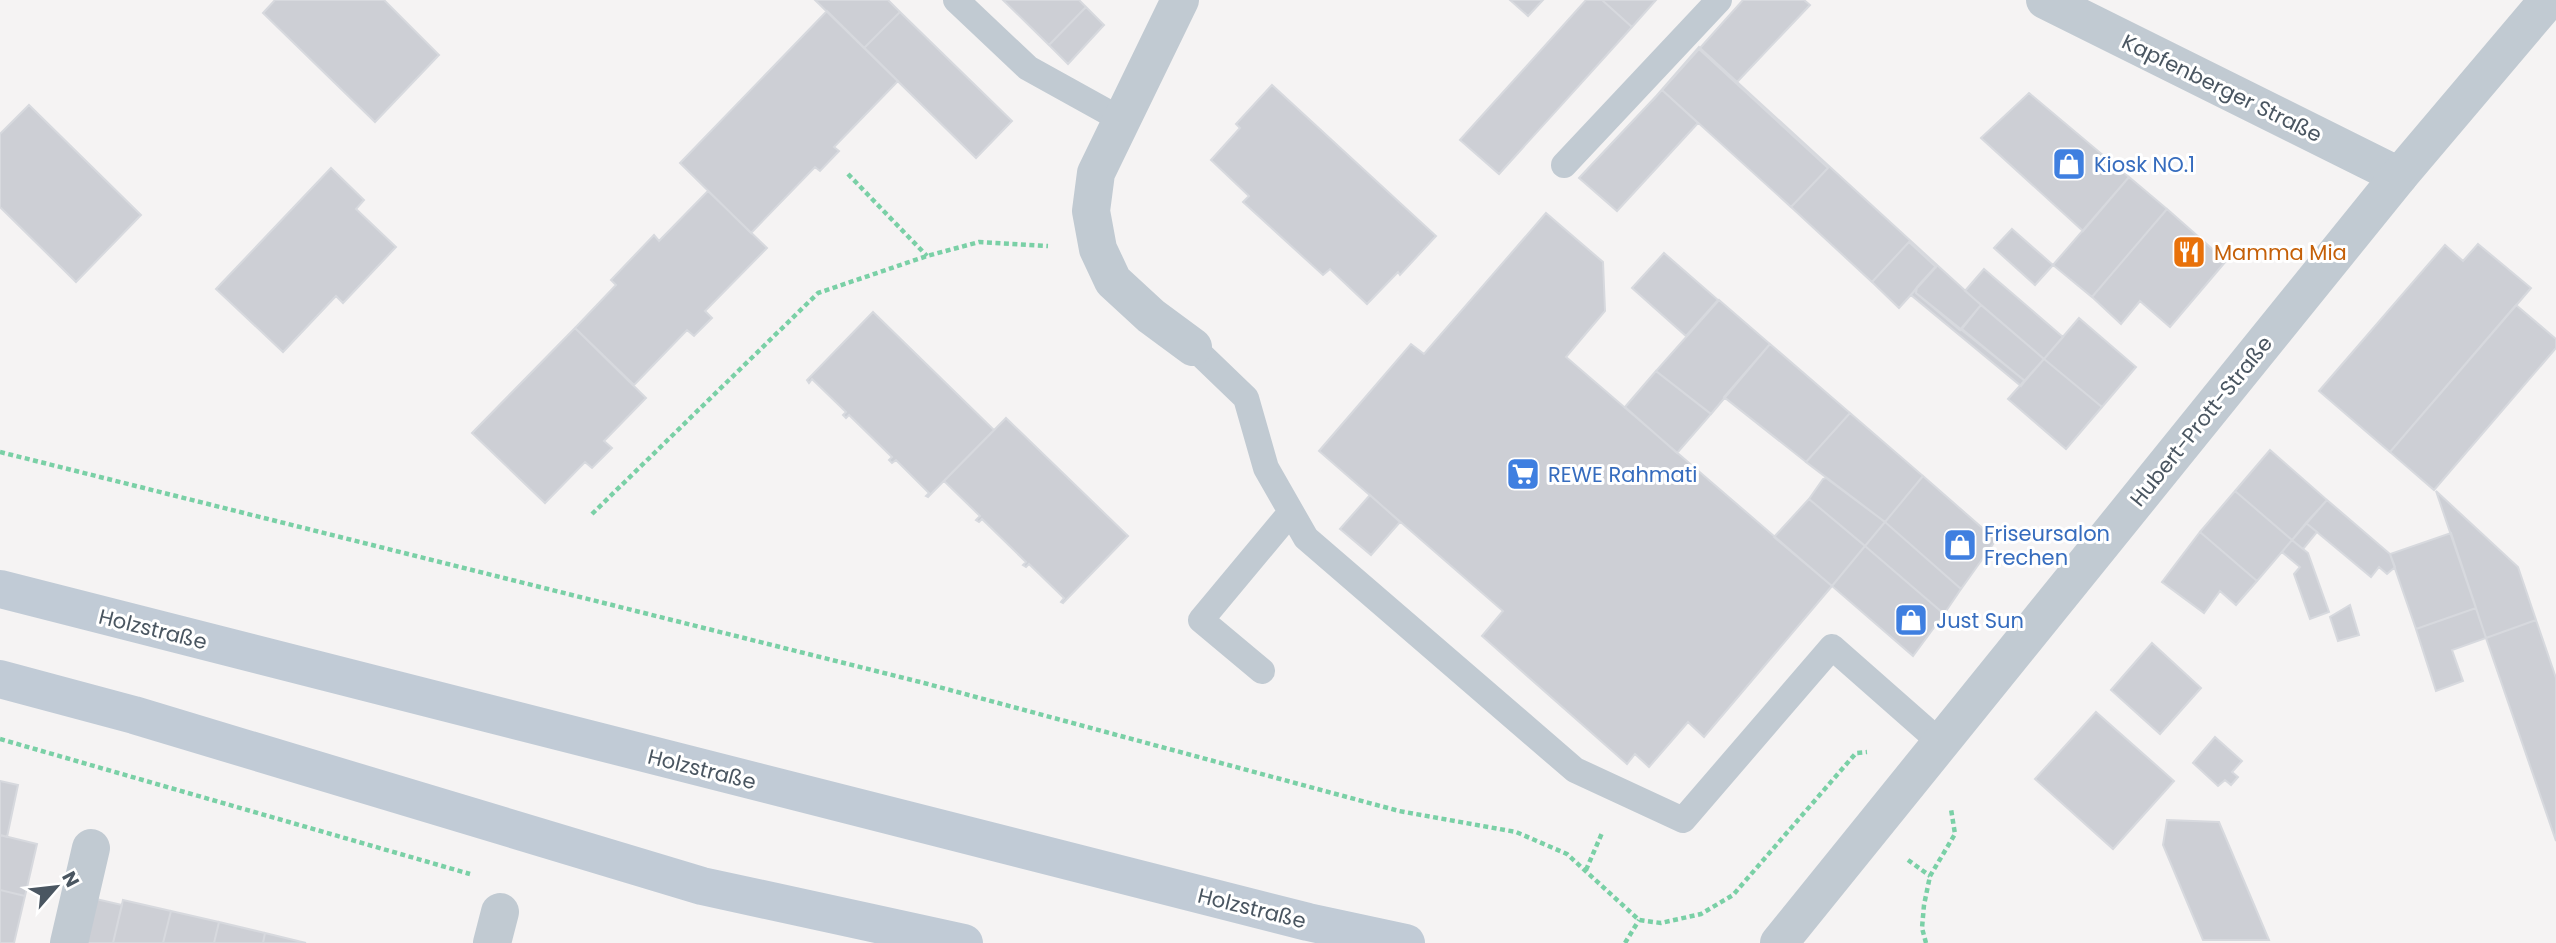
<svg xmlns="http://www.w3.org/2000/svg" width="2556" height="943" viewBox="0 0 2556 943" font-family="Poppins,sans-serif">
	<style>
		.building { fill: #cdcfd5; stroke: #d7d9de; stroke-width: 2 }
		.lines { fill: none; stroke-linecap: round; stroke-linejoin: round }
		.path { stroke: #7ad0a6; stroke-width: 4.5; stroke-dasharray: 5 3.5; stroke-linecap: butt }
		.service { stroke: #c1cad2; stroke-width: 26 }
		.minor { stroke: #c1cad2; stroke-width: 38 }
		.tertiary { stroke: #c1cad2; stroke-width: 38 }
		.secondary { stroke: #c1cbd6; stroke-width: 38 }
		.labels { text-anchor: middle; dominant-baseline: central; stroke-width: 6; stroke-linejoin: round; paint-order: stroke }
		.street-label { font-size: 21px; fill: #4a5661; stroke: #fff }
		.shop-label { font-size: 21px; fill: #366cbe; stroke: #fff; text-anchor: start }
		.food-label { font-size: 21px; fill: #c56008; stroke: #fff; text-anchor: start }
	</style>
	<rect width="100%" height="100%" fill="#f5f3f3"/>
	<path class="building" d="M 275,0 L 384,0 L 439,55 L 375,122 L 263,13 Z
		M 815,0 L 888,0 L 900,12 L 864,48 Z
		M 1003,0 L 1079,0 L 1086,7 L 1049,45 Z
		M 1510,0 L 1543,0 L 1528,16 Z
		M 1586,0 L 1602,0 L 1632,27 L 1499,174 L 1460,140 Z
		M 1602,0 L 1656,0 L 1632,27 Z
		M 1743,0 L 1804,0 L 1810,5 L 1737,82 L 1700,48 Z
		M 1086,7 L 1104,25 L 1068,64 L 1049,45 Z
		M 827,11 L 898,81 L 834,147 L 839,151 L 820,171 L 815,167 L 751,233 L 680,163 Z
		M 900,12 L 1012,121 L 976,158 L 864,48 Z
		M 1699,47 L 1700,48 L 1937,265 L 1936,267 L 1909,242 L 1872,282 L 1791,207 L 1828,168 L 1699,49 L 1652,101 Z
		M 1699,49 L 1828,168 L 1791,207 L 1662,90 Z
		M 1272,85 L 1436,236 L 1400,275 L 1398,272 L 1367,304 L 1330,269 L 1323,275 L 1243,202 L 1249,196 L 1211,160 L 1240,128 L 1236,124 Z
		M 1662,90 L 1698,123 L 1617,211 L 1579,178 Z
		M 2029,93 L 2129,177 L 2083,231 L 1981,138 Z
		M 29,105 L 141,215 L 76,282 L 0,207 L 0,134 Z
		M 331,168 L 364,200 L 356,209 L 396,247 L 343,303 L 336,296 L 283,352 L 216,289 Z
		M 2129,177 L 2167,209 L 2092,297 L 2053,265 Z
		M 708,191 L 767,248 L 705,311 L 712,318 L 694,336 L 687,330 L 634,385 L 575,328 L 616,285 L 611,280 L 654,235 L 659,241 Z
		M 2167,209 L 2226,261 L 2170,327 L 2140,301 L 2121,324 L 2092,297 Z
		M 1546,213 L 1603,262 L 1605,311 L 1566,357 L 1832,586 L 1704,737 L 1688,722 L 1649,767 L 1635,754 L 1627,764 L 1482,636 L 1503,611 L 1319,451 L 1411,344 L 1424,354 Z
		M 2012,229 L 2053,265 L 2035,285 L 1994,248 Z
		M 1909,242 L 1936,267 L 1899,308 L 1872,282 Z
		M 2478,244 L 2531,288 L 2390,452 L 2319,391 L 2445,245 L 2463,261 Z
		M 1664,253 L 1718,300 L 1686,336 L 1632,288 Z
		M 1937,265 L 1981,305 L 1960,330 L 1916,293 L 1917,287 Z
		M 1984,269 L 2063,337 L 2044,359 L 1965,291 Z
		M 1917,287 L 1916,293 L 2025,381 L 2021,386 L 1911,295 Z
		M 1719,300 L 1770,344 L 1711,414 L 1656,371 Z
		M 1981,305 L 2044,359 L 2025,381 L 1962,329 Z
		M 2516,305 L 2556,339 L 2556,348 L 2434,490 L 2390,452 Z
		M 873,312 L 994,430 L 928,497 L 926,496 L 929,493 L 896,460 L 892,463 L 889,460 L 892,457 L 849,415 L 846,418 L 843,415 L 846,412 L 812,379 L 809,383 L 807,380 Z
		M 2079,318 L 2136,367 L 2102,407 L 2044,359 Z
		M 575,328 L 646,398 L 604,441 L 612,448 L 592,468 L 585,462 L 545,503 L 472,433 Z
		M 1770,344 L 1850,413 L 1806,462 L 1724,397 Z
		M 2044,359 L 2102,407 L 2066,449 L 2008,399 Z
		M 1656,371 L 1711,414 L 1677,453 L 1625,407 Z
		M 1850,413 L 1923,476 L 1885,522 L 1806,462 Z
		M 1006,418 L 1128,536 L 1063,603 L 1061,602 L 1064,598 L 1029,564 L 1026,567 L 1023,565 L 1026,562 L 982,519 L 979,522 L 976,520 L 980,516 L 944,481 Z
		M 2270,450 L 2327,500 L 2292,540 L 2235,491 Z
		M 1923,476 L 1996,540 L 1961,589 L 1885,522 Z
		M 1826,478 L 1885,522 L 1865,546 L 1809,499 L 1823,479 Z
		M 2235,491 L 2292,540 L 2257,581 L 2200,532 Z
		M 2436,491 L 2518,567 L 2536,620 L 2486,638 Z
		M 1370,495 L 1400,522 L 1371,555 L 1340,529 Z
		M 1809,499 L 1865,546 L 1832,586 L 1774,537 Z
		M 2327,500 L 2390,554 L 2395,567 L 2387,574 L 2379,567 L 2371,577 L 2306,523 Z
		M 1885,522 L 1961,589 L 1944,614 L 1865,546 Z
		M 2306,523 L 2317,532 L 2303,549 L 2292,540 Z
		M 2200,532 L 2257,581 L 2236,605 L 2220,591 L 2204,613 L 2162,582 Z
		M 2451,533 L 2476,608 L 2416,629 L 2390,554 Z
		M 2292,540 L 2308,553 L 2329,612 L 2310,619 L 2294,574 L 2300,567 L 2282,552 Z
		M 1865,546 L 1944,614 L 1913,656 L 1832,586 Z
		M 2350,605 L 2359,635 L 2338,641 L 2330,617 Z
		M 2476,608 L 2486,638 L 2452,650 L 2463,681 L 2436,691 L 2416,629 Z
		M 2536,620 L 2556,678 L 2556,841 L 2486,638 Z
		M 2152,643 L 2201,688 L 2160,734 L 2111,690 Z
		M 2096,712 L 2174,781 L 2113,849 L 2035,779 Z
		M 2215,737 L 2242,761 L 2232,772 L 2238,777 L 2231,785 L 2225,780 L 2218,786 L 2193,763 Z
		M 0,781 L 18,785 L 7,837 L 0,835 Z
		M 2167,820 L 2219,822 L 2269,940 L 2203,940 L 2163,845 Z
		M 0,835 L 37,844 L 25,896 L 0,890 Z
		M 0,890 L 25,896 L 14,943 L 0,943 Z
		M 96,899 L 122,905 L 113,943 L 86,943 Z
		M 123,900 L 171,911 L 163,943 L 113,943 Z
		M 171,911 L 219,922 L 214,943 L 163,943 Z
		M 219,922 L 265,933 L 263,943 L 214,943 Z
		M 265,933 L 306,943 L 263,943 Z"/>
	<g class="lines">
		<path class="path" d="M 848,174 L 927,256
			M 0,452 L 924,683 L 1399,811 L 1516,832 L 1567,854 L 1639,920 L 1661,923 L 1701,914 L 1733,895 L 1856,753 L 1867,752
			M 592,514 L 818,293 L 927,256 L 979,242 L 1048,246
			M 0,739 L 470,874
			M 1908,860 L 1930,876
			M 1586,870 L 1602,833
			M 1625,943 L 1639,920
			M 1926,943 L 1922,928 L 1924,905 L 1930,876 L 1955,834 L 1951,809"/>
		<path class="service" d="M 956,0 L 1028,68 L 1120,119
			M 1564,165 L 1719,0
			M 1193,347 L 1246,398 L 1266,468 L 1306,538 L 1575,770 L 1683,820 L 1832,647 L 1941,743
			M 1262,671 L 1201,620 L 1291,512"/>
		<path class="minor" d="M 1180,0 L 1096,173 L 1091,211 L 1098,249 L 1113,281 L 1151,316 L 1193,347
			M 2045,0 L 2399,176
			M 69,943 L 91,848
			M 492,943 L 500,912"/>
		<path class="tertiary" d="M 1779,943 L 2399,176 L 2548,0"/>
		<path class="secondary" d="M 0,589 L 1308,922 L 1406,943
			M 0,679 L 134,715 L 702,886 L 964,943"/>
	</g>
	<defs>
		<symbol id="shop-square" viewBox="-11 -11 22 22"><rect x="-9" y="-9" width="18" height="18" rx="4" fill="#3f7fe0" stroke="#fff"/><path d="M-5-2.5h2.3a2.7 3.5 0 0 1 5.4 0H5L5.5 6h-11ZM-1.5-2.5h3a1.5 2.3 0 0 0-3 0Z" fill="#fff"/></symbol>
		<symbol id="restaurant-square" viewBox="-11 -11 22 22"><rect x="-9" y="-9" width="18" height="18" rx="4" fill="#e8710a" stroke="#fff"/><path d="M-5-6h1v4h1v-4h1v4h1v-4h1v5L-1.5 .5V6h-2V.5L-5-1ZM5-6V6H3V1.5H1.5Q1.5-4 5-6Z" fill="#fff"/></symbol>
		<symbol id="supermarket-square" viewBox="-11 -11 22 22"><rect x="-9" y="-9" width="18" height="18" rx="4" fill="#3f7fe0" stroke="#fff"/><path d="M-6-5.5h2.5l.6 2H6L4.5 2H-2.5L-4.4-4H-6ZM-1.5 3.2a1.3 1.3 0 1 0 .1 0ZM3 3.2a1.3 1.3 0 1 0 .1 0Z" fill="#fff"/></symbol>
	</defs>
	<g fill-rule="evenodd">
		<use href="#shop-square" x="2050" y="145" width="38" height="38"/>
		<use href="#restaurant-square" x="2170" y="233" width="38" height="38"/>
		<use href="#supermarket-square" x="1504" y="455" width="38" height="38"/>
		<use href="#shop-square" x="1941" y="526" width="38" height="38"/>
		<use href="#shop-square" x="1892" y="601" width="38" height="38"/>
	</g>
	<g class="labels">
		<g class="street-label">
			<text transform="translate(2222 88) rotate(26)">Kapfenberger Straße</text>
			<text transform="translate(2201 421) rotate(-51)">Hubert-Prott-Straße</text>
			<text transform="translate(153 629) rotate(14)">Holzstraße</text>
			<text transform="translate(702 769) rotate(14)">Holzstraße</text>
			<text transform="translate(1252 908) rotate(14)">Holzstraße</text>
		</g>
		<g class="shop-label">
			<text x="2094" y="164">Kiosk NO.1</text>
			<text x="1548" y="474">REWE Rahmati</text>
			<text x="1984" y="533">Friseursalon<tspan x="1984" dy="24">Frechen</tspan></text>
			<text x="1936" y="620">Just Sun</text>
		</g>
		<g class="food-label">
			<text x="2214" y="252">Mamma Mia</text>
		</g>
	</g>
	<g transform="translate(56 887) rotate(62)" stroke="#ffffff" stroke-width="5" paint-order="stroke">
	<path d="M0-5L12 26L0 18L-12 26Z" fill="#4a5661"/>
	<text y="-10" font-size="19" font-weight="bold" text-anchor="middle" fill="#4a5661">N</text>
	</g>
</svg>
